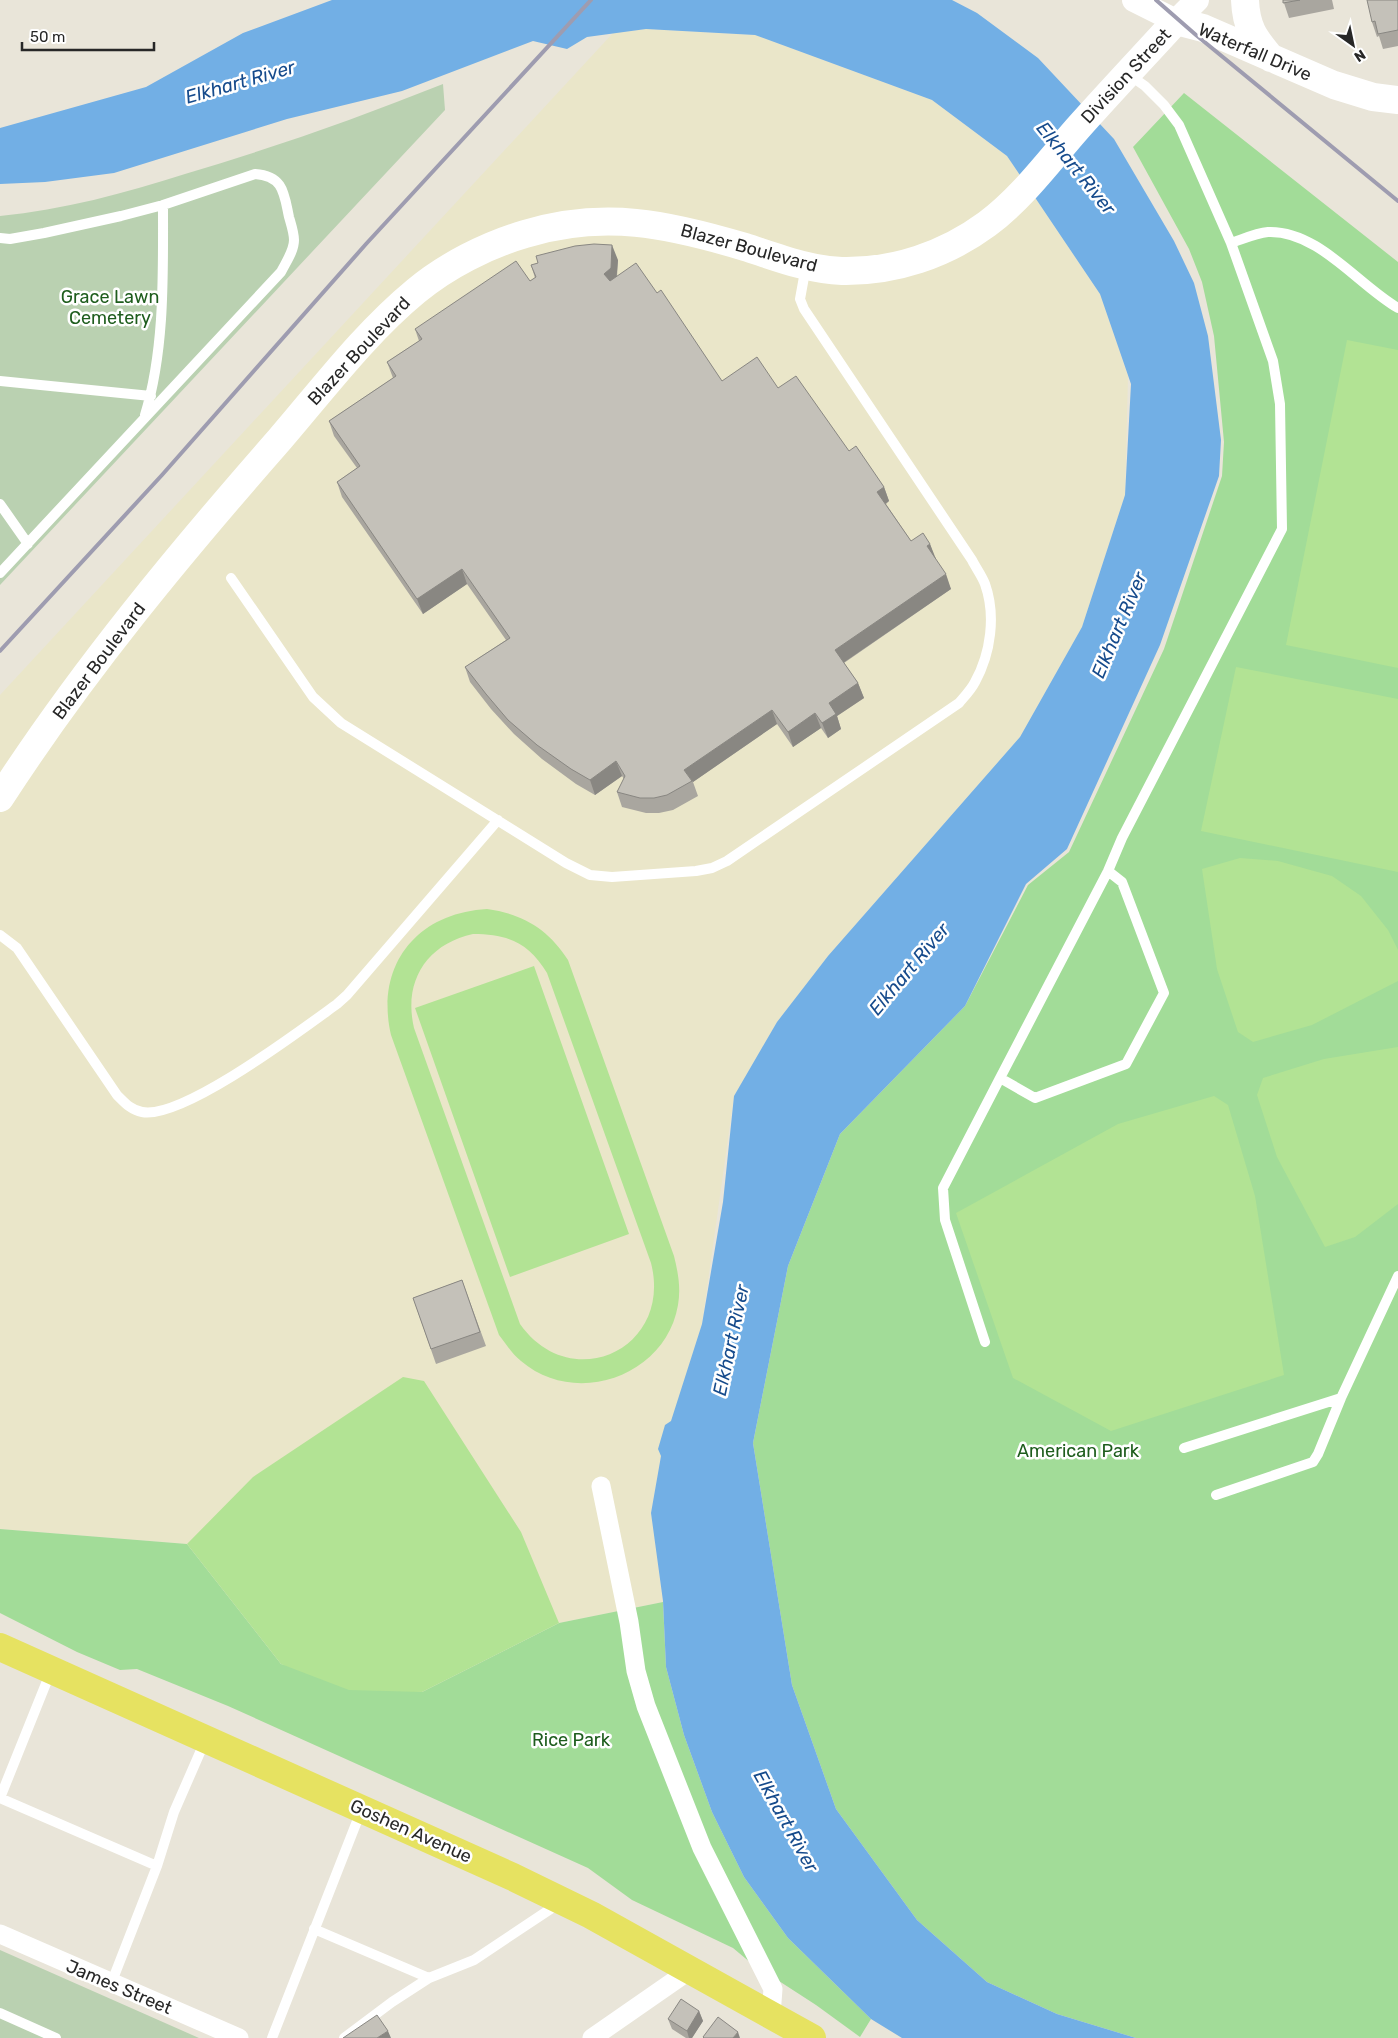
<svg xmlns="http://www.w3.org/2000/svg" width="1398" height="2038" viewBox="0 0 1398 2038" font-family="Rubik,sans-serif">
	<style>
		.education { fill: #eae6c9 }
		.green { fill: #a2dc98 }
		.cemetery { fill: #bad1b1 }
		.pitch { fill: #b2e394; fill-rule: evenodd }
		.water { fill: #72afe5 }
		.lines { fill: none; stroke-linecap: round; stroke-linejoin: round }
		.service { stroke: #fff; stroke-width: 10 }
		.minor { stroke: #fff; stroke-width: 19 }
		.tertiary { stroke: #fff; stroke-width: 24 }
		.secondary { stroke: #fff; stroke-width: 28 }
		.primary { stroke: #e6e261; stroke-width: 28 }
		.rail { stroke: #9e9cb0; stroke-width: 4 }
		.wall { fill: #a9a69f }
		.shaded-wall { fill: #898782 }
		.building { fill: #c4c1b9; stroke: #898782 }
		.labels { text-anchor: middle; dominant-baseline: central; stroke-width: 5; stroke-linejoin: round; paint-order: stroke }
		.street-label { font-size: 18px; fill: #272727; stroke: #fff }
		.park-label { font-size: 18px; fill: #1e5d1d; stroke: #fff }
		.water-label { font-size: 19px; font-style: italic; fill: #164b8c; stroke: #fff }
	</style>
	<rect width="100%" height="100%" fill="#e9e5d9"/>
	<path class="education" d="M 646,29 L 755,35 L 932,100 L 1007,156 L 1100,294 L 1128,376 L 1125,495 L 1082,627 L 1020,737 L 828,956 L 777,1022 L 734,1096 L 702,1324 L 661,1456 L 651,1513 L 663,1602 L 559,1623 L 187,1544 L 0,1529 L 0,695 L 613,33 Z"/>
	<path class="green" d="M 1184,93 L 1398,262 L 1398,2038 L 1136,2038 L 1057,2014 L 987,1982 L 917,1920 L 836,1809 L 792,1685 L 753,1443 L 788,1266 L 840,1134 L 965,1006 L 1028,885 L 1069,852 L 1164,649 L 1222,476 L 1224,442 L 1214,336 L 1202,282 L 1189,249 L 1133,147 Z
		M 0,1529 L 187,1544 L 281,1664 L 422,1692 L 559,1623 L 663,1602 L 666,1667 L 684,1735 L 712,1812 L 744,1877 L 788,1938 L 871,2019 L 860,2037 L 816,2005 L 751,1963 L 733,1948 L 632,1900 L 588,1868 L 228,1706 L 137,1669 L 120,1670 L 77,1652 L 0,1613 Z"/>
	<path class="cemetery" d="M 443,84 L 445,110 L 0,585 L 0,216 C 63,210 125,193 185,174 C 273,148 358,118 443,84 Z
		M 0,1950 L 199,2038 L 0,2038 Z"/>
	<path class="pitch" d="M 1347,340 L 1398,350 L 1398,668 L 1286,645 Z
		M 1236,667 L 1398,699 L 1398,872 L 1201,831 Z
		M 1240,858 L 1278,861 L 1332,876 L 1361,896 L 1388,930 L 1398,950 L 1398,981 L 1312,1025 L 1253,1042 L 1238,1032 L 1217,969 L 1202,869 Z
		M 487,909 C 523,914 548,929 568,960 L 674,1256 C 678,1272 681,1288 678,1305 C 666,1376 576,1408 521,1361 C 512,1354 506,1344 499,1335 L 391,1035 C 375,966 416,913 487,909 ZM 473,934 C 508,934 529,943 547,973 L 651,1263 C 673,1349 571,1396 520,1324 L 414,1028 C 403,981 427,944 473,934 Z
		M 534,966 L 629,1234 L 510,1277 L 415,1008 Z
		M 1398,1047 L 1398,1204 L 1355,1237 L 1325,1247 L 1277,1157 L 1257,1095 L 1263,1078 L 1324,1059 Z
		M 1214,1096 L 1228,1105 L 1255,1196 L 1284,1375 L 1111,1431 L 1013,1378 L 956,1213 L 1118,1124 Z
		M 403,1377 L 424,1381 L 521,1532 L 559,1623 L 422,1692 L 349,1690 L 281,1664 L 187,1544 L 253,1477 Z"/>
	<path class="water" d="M 332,0 L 952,0 L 977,13 L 1038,58 L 1114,139 L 1174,241 L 1194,283 L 1208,336 L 1221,440 L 1219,476 L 1160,645 L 1067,849 L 1026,884 L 965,1006 L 840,1134 L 788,1266 L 753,1443 L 792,1685 L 836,1809 L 917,1920 L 987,1982 L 1057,2014 L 1136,2038 L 902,2038 L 871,2019 L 788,1938 L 744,1877 L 712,1812 L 684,1735 L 666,1667 L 663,1601 L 651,1513 L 661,1456 L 658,1449 L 665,1425 L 671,1421 L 702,1324 L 723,1202 L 734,1096 L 777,1022 L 828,956 L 1020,737 L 1082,627 L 1125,495 L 1131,384 L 1100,294 L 1007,156 L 932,100 L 755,35 L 646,29 L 587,37 L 567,49 L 533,41 L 402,91 L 287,119 L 114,173 L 45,182 L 0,184 L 0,128 L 146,87 L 243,33 Z"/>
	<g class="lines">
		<path class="service" d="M 0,238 L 10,239 L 44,233 L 121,216 L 163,205 L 255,174 C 284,176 284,194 289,217 C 291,224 294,233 294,240 C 294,251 286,262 281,272 L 0,573
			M 1231,243 C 1243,239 1256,233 1268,232 C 1318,230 1358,285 1398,308
			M 0,381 L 151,396
			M 145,415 C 165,349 163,274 163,205
			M 0,504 L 28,544
			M 231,578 L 313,697 L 341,723 L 566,863 L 590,875 L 612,877 L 696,871 L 712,868 L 727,861 L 959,703 C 964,697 971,690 975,682 C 991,653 996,615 985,584 C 982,576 976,568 972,560 L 804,309 L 800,299 L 806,266
			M 1108,871 L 1122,882 L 1164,993 L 1126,1064 L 1035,1098 L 1000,1078 L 1108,871 L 1122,838 L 1282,529 L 1280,404 L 1273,361 L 1231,243 L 1179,125 L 1164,105 L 1145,86 L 1128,74
			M 0,935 L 17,948 L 117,1095 C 125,1103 131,1110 142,1112 C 182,1120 301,1030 337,1004 L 347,995 L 498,820
			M 985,1342 L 945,1220 L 943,1188 L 1000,1078
			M 1184,1448 L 1341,1398 L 1398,1276
			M 1216,1495 L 1313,1462 L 1318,1454 L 1341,1398
			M 0,1798 L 157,1866
			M 0,1798 L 51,1671
			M 314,1929 L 429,1978
			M 111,1984 L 157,1866 L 174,1812 L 205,1741
			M 0,2013 L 56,2038
			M 272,2038 L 361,1811
			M 344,2038 L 392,2002 L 429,1978 L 474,1960 L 558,1904"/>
		<path class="minor" d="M 601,1486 L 629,1622 L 636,1671 L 646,1706 L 702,1848 L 773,1989 L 771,2015
			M 0,1934 L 239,2038
			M 592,2038 L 690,1970"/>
		<path class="tertiary" d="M 1134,0 L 1176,21 L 1197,0"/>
		<path class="secondary" d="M 1245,0 C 1246,27 1254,38 1271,58
			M 0,798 C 82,671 180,553 280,439 C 323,389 365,333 416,291 C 446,266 487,245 525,234 C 604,210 668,224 745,247 C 776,257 809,270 842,271 C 894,272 945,255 987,224 C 1021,199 1049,161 1077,129 C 1110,92 1143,57 1176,21 L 1203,28 L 1334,85 L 1373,97 L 1398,100"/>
		<path class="primary" d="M 0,1647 L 513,1877 L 591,1915 L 812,2038"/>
		<path class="rail" d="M 1156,0 L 1196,35 L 1398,201
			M 0,651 L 162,475 L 366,244 L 591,0"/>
	</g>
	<path class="wall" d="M 1283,0 L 1332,0 L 1334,9 L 1289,18 Z
		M 1398,0 L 1398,46 L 1383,49 L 1379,36 L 1377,37 L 1372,22 Z
		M 618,260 L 617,277 L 657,293 L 722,381 L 778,388 L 849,451 L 884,487 L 889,501 L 886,504 L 911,541 L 930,544 L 935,559 L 951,589 L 844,663 L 858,683 L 864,698 L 837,716 L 841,729 L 828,738 L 821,728 L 793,747 L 777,724 L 693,782 L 698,796 L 673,810 L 659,813 L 646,813 L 622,807 L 617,792 L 624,779 L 622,776 L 595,795 L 576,784 L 542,759 L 514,734 L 491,709 L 470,682 L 465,667 L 506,640 L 467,584 L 423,614 L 342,497 L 337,482 L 357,468 L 334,436 L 329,421 L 393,378 L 387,362 L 419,341 L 415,329 L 530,281 L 535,278 L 531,265 Z
		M 462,1280 L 486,1346 L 436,1364 L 413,1298 Z
		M 699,2011 L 703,2021 L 692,2038 L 686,2038 L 672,2029 L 668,2019 Z"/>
	<path class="shaded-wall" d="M 612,245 L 618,260 L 616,283 L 610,289 L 604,274 Z
		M 884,487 L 889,501 L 882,506 L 877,492 Z
		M 930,544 L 936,559 L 932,561 L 927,546 Z
		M 462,569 L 467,584 L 423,614 L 417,599 Z
		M 946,574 L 951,589 L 840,665 L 835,650 Z
		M 858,683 L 864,698 L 837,716 L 841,729 L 828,738 L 822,723 L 829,703 Z
		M 772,710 L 777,724 L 693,782 L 684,770 Z
		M 815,713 L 821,728 L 793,747 L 788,732 Z
		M 616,761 L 622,776 L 595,795 L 590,780 Z
		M 699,2011 L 703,2021 L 692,2038 L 689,2038 L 687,2031 Z
		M 388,2031 L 391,2038 L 377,2038 Z
		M 738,2032 L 740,2038 L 733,2038 Z"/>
	<path class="building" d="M 1283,0 L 1300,0 L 1283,3 Z
		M 1367,0 L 1398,0 L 1398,30 L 1378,34 L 1375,21 L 1372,22 Z
		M 594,244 L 612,245 L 611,268 L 604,274 L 610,281 L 636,263 L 657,293 L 661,290 L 722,381 L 757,357 L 778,388 L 796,376 L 849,451 L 856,446 L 884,487 L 877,492 L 911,541 L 923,533 L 930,544 L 927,546 L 946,574 L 835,650 L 858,683 L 829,703 L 836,714 L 822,723 L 815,713 L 788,732 L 772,710 L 684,770 L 692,781 L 667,795 L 654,798 L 640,798 L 617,792 L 625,776 L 616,761 L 590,780 L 571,769 L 537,745 L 508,720 L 486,694 L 465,667 L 510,638 L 462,569 L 417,599 L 337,482 L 360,466 L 329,421 L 396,376 L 387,362 L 422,339 L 415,329 L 516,261 L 530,281 L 536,277 L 531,265 L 538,263 L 536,256 L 575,246 Z
		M 462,1280 L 480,1332 L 431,1349 L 413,1298 Z
		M 681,1999 L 699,2011 L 687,2031 L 668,2019 Z
		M 377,2015 L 388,2031 L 377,2038 L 343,2038 Z
		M 718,2017 L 738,2032 L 733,2038 L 704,2038 L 703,2037 Z"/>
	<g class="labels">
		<g class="street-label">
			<text transform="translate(1255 52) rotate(23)">Waterfall Drive</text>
			<text transform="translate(1126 76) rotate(-47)">Division Street</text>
			<text transform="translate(749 248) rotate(15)">Blazer Boulevard</text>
			<text transform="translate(359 351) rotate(-47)">Blazer Boulevard</text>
			<text transform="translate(99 661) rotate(-53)">Blazer Boulevard</text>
			<text transform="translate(411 1831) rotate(24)">Goshen Avenue</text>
			<text transform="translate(119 1987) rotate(23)">James Street</text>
		</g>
		<g class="park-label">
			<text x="110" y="297">Grace Lawn<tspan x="110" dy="21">Cemetery</tspan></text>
			<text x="1078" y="1451">American Park</text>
			<text x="571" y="1740">Rice Park</text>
		</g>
		<g class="water-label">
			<text transform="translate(240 82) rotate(-16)">Elkhart River</text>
			<text transform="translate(1076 168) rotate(51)">Elkhart River</text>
			<text transform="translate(1119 625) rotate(-67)">Elkhart River</text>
			<text transform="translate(909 969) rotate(-50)">Elkhart River</text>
			<text transform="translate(731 1340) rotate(-78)">Elkhart River</text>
			<text transform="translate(786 1821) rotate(61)">Elkhart River</text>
		</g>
	</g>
	<g transform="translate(1353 45) rotate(147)" stroke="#ffffff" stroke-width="4" paint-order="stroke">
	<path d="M0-4L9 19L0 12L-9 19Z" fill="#272727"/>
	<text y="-8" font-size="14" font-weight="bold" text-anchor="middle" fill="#272727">N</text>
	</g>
	<path d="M22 42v8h132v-8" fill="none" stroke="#272727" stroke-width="2.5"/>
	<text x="30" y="42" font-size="15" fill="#272727" stroke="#ffffff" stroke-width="4" paint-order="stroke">50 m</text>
</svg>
